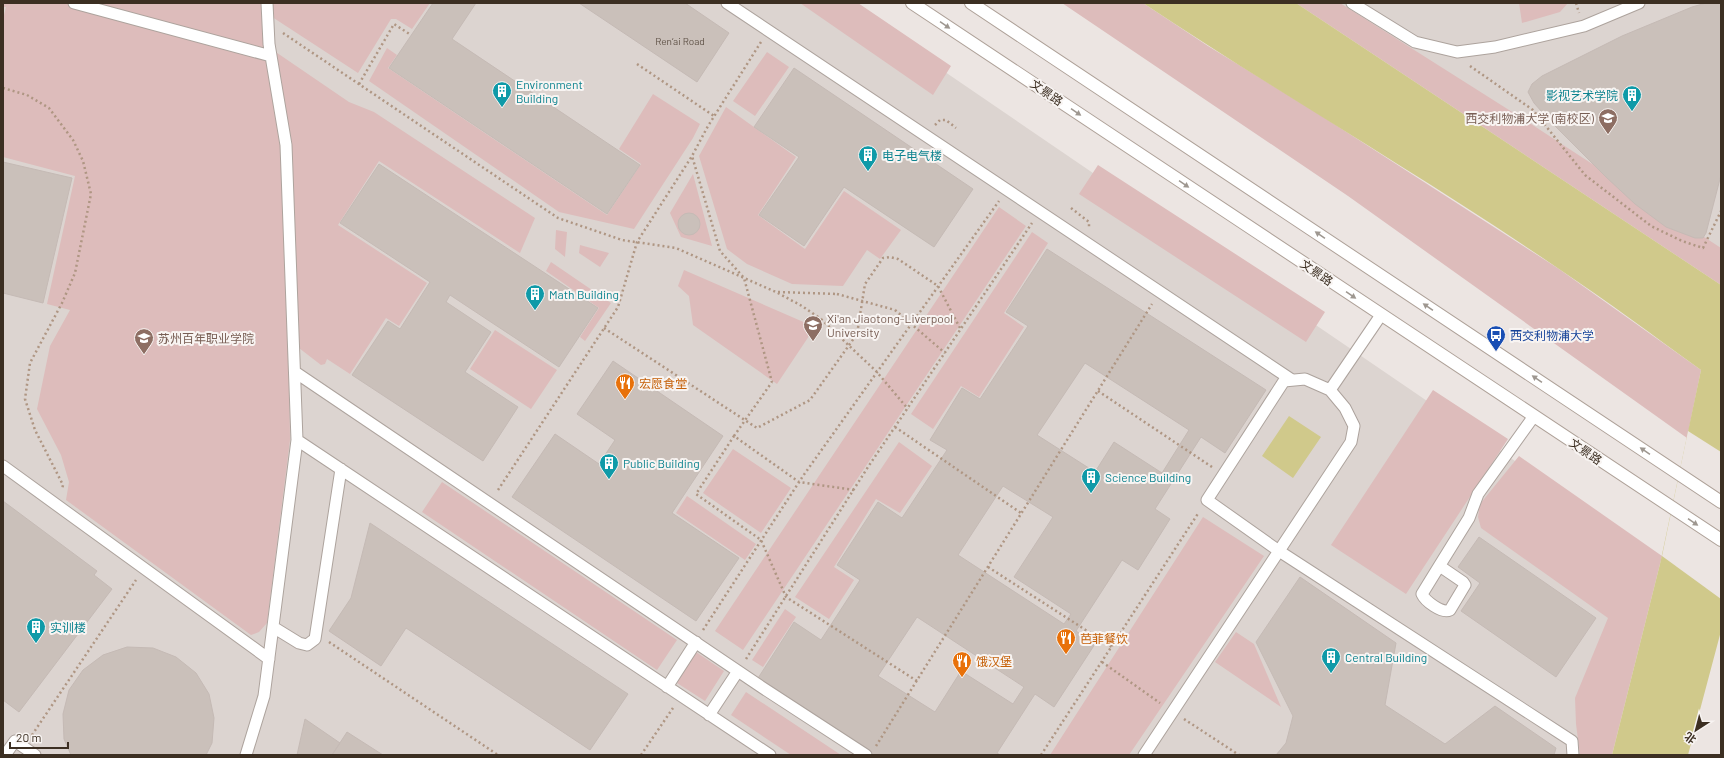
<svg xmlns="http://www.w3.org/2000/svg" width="1724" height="758" viewBox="0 0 1724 758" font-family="Barlow,'Noto Sans SC',sans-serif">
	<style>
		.built { fill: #dcd4d0 }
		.green { fill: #ddbcbb }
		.water { fill: #d0c98b }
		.pier { fill: #ece5e2 }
		.building { fill: #cac0ba; stroke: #c5bab5; fill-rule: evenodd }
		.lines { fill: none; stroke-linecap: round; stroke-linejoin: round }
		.service-casing { stroke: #ada39d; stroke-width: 13 }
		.secondary-casing { stroke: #aea198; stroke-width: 14 }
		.path { stroke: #af9683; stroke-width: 2.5; stroke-dasharray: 2 3; stroke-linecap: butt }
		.service { stroke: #fff; stroke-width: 11 }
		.secondary { stroke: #fff; stroke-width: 12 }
		.path-bridge { stroke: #af9683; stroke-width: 2.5; stroke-dasharray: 2 3; stroke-linecap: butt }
		.oneway { fill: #9e9790 }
		.labels { text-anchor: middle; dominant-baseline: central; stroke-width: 4; stroke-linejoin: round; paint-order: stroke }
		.number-label { font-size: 10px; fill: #605348 }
		.culture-label { font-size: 12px; fill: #0d838f; stroke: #f8f4f2; text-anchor: start }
		.street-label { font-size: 12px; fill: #3c2f22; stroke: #f8f4f2 }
		.education-label { font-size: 12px; fill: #785e54; stroke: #f8f4f2; text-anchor: start }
		.transit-label { font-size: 12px; fill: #164399; stroke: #f8f4f2; text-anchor: start }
		.food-label { font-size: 12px; fill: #c56008; stroke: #f8f4f2; text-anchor: start }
	</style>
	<rect width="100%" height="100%" fill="#ece5e2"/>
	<path class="built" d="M 3,3 L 844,3 L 1647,551 L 1588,755 L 3,755 Z
		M 1296,3 L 1721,3 L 1721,268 Z"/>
	<path class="green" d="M 3,3 L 430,3 L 412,29 L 396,19 L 391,19 L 358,73 L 263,11 L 264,44 L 349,102 L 374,112 L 535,218 L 520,253 L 379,161 L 338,225 L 427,283 L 399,326 L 386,318 L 350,374 L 327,359 L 325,364 L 321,365 L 299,348 L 289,361 L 290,440 L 267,623 L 259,632 L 251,635 L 66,500 L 69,482 L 61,455 L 37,409 L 50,346 L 70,310 L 47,304 L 75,176 L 3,157 L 3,19 L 6,7 L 3,7 Z
		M 800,3 L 858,3 L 951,66 L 933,95 Z
		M 1062,3 L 1143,3 L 1208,46 L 1317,113 L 1559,269 L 1701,370 L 1687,438 L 1348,196 Z
		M 1296,3 L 1340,3 L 1531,124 L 1721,248 L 1721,285 Z
		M 1519,3 L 1568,3 L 1560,12 L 1522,23 Z
		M 387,48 L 397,55 L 388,68 L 607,215 L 641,164 L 619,149 L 653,94 L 700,124 L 693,138 L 634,229 L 559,212 L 369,81 Z
		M 767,52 L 789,67 L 755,116 L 733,101 Z
		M 726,107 L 796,157 L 758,215 L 805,249 L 844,191 L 901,230 L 880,259 L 867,250 L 843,286 L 792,284 L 747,264 L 727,249 L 699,156 Z
		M 1098,165 L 1325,312 L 1306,342 L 1079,194 Z
		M 693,174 L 712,246 L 681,237 L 670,213 Z
		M 999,207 L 1026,226 L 743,650 L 715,631 Z
		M 556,230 L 567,232 L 565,257 L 555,249 Z
		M 1032,232 L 1048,243 L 1004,313 L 1024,327 L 979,397 L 961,386 L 933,429 L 911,414 Z
		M 580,245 L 609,253 L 600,267 L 579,253 Z
		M 551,262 L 611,303 L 585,341 L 580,337 L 599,308 L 546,271 Z
		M 684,270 L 815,327 L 777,384 L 693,325 L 689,296 L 678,286 Z
		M 495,330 L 557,370 L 531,409 L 470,369 Z
		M 1433,390 L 1508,439 L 1406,594 L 1331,545 Z
		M 899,442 L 932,466 L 900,513 L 876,499 L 834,567 L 854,580 L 829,619 L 795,597 Z
		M 733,449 L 791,488 L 761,533 L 703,493 Z
		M 1519,456 L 1662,556 L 1612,755 L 1580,755 L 1576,724 L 1575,698 L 1608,618 L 1481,528 L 1478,517 L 1480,504 Z
		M 442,482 L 677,640 L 657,670 L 422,512 Z
		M 687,496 L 756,544 L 745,560 L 676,513 Z
		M 1203,517 L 1264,556 L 1129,755 L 1050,755 Z
		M 785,609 L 796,617 L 763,667 L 752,660 Z
		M 1236,632 L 1254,644 L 1281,707 L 1215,662 Z
		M 696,652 L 724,671 L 705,701 L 677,683 Z
		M 746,692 L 841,755 L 791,755 L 731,715 Z"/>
	<path class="water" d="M 1143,3 L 1296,3 L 1721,285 L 1721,631 L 1688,755 L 1612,755 L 1660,564 L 1701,370 C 1654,336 1607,301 1559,269 C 1423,176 1280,94 1143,3 Z
		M 1289,416 L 1321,437 L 1293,478 L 1262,456 Z"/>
	<path class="pier" d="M 1688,431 L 1721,452 L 1721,599 L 1662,556 Z"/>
	<path class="building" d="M 433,3 L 476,3 L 452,39 L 640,165 L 607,214 L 389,68 Z
		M 579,3 L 685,3 L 729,33 L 697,82 Z
		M 1706,3 L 1721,3 L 1721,175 L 1706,233 L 1703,238 L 1695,238 L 1666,227 L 1635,204 L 1606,177 L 1550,121 L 1534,103 L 1528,92 L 1532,84 L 1542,76 L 1622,36 L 1692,7 Z
		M 794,68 L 973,189 L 934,247 L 844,187 L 804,246 L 759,215 L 799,157 L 754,127 Z
		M 3,162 L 72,178 L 43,303 L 3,293 Z
		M 379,164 L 598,308 L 559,367 L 450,295 L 446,302 L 491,332 L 465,372 L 518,407 L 483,461 L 352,375 L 388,321 L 400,329 L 430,282 L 340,223 Z
		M678 224a11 11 0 1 1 22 0a11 11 0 1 1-22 0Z
		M 1047,249 L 1266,390 L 1225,453 L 1201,437 L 1155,509 L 1170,519 L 1138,570 L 1122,560 L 1076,631 L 1095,644 L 1054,707 L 1035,694 L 997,753 L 1000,755 L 861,755 L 753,686 L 794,622 L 821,640 L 860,580 L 837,565 L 878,502 L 902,518 L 947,450 L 930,440 L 962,388 L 980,399 L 1028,326 L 1006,312 ZM 1085,363 L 1189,430 L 1162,473 L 1114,442 L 1095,472 L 1037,435 ZM 1003,486 L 1053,517 L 1014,577 L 1071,614 L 1064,624 L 958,555 ZM 917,617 L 1024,687 L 1013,704 L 961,671 L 935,712 L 878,676 Z
		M 613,361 L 723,436 L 672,513 L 739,558 L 696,621 L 512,497 L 555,434 L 599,464 L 615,440 L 577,414 Z
		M 3,501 L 97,571 L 94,575 L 112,589 L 19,712 L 3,700 Z
		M 370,523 L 628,694 L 590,750 L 406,628 L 381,666 L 329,631 L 351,598 Z
		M 1479,537 L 1596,618 L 1556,677 L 1461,611 L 1480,583 L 1458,567 Z
		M 1300,577 L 1396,643 L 1385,705 L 1445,744 L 1495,706 L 1556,748 L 1554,755 L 1276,755 L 1286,743 L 1293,716 L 1256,642 Z
		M 127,647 L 153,648 L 176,657 L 196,673 L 209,694 L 214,718 L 212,743 L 206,755 L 71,755 L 64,739 L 63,714 L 69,690 L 83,670 L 103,655 Z
		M 305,719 L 340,743 L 332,755 L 297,755 Z
		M 347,732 L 383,755 L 332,755 Z"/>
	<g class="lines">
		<defs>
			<path id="service" d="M 74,3 L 271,56
				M 727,3 L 1292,380
				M 1352,3 L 1415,42 L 1457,52 L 1495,47 L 1584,26 L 1639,3
				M 295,372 L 763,688 L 866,755
				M 1330,390 L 1305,379 L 1284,381 L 1207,500 L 1279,551 L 1572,741 L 1573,755
				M 297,440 L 770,755
				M 3,466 L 269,659
				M 1441,567 L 1463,582 L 1465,585 L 1450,610 C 1442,614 1425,601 1422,594 L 1438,568 Z
				M 1438,568 L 1469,518 L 1478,494 L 1534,416
				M 273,627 L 299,643 L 307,645 L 315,639 L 341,469
				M 667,687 L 696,642
				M 709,715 L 738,671
				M 5,755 L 15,741 L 35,755
				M 246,755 L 264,696 L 297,440 L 286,145 L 269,44 L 267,3
				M 1144,755 L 1351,442 L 1354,426 L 1345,408 L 1330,390 L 1381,315"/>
			<path id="secondary" d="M 912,3 L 1721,540
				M 971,3 L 1721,502"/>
		</defs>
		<use href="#service" class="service-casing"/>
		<use href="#secondary" class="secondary-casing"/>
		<path class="path" d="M 1576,3 L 1579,13
			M 283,33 L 558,218 L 622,240 L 676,248 L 776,292 L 802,306 L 821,319
			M 761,42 L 708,126 L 692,156 L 720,251 L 744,278 L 772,382
			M 637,64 L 714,116
			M 1470,66 L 1533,110 L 1585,175 L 1651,226 L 1682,241 L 1703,248 L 1721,211
			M 359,84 L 394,24 L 411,35
			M 3,88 L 27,95 L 49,108 L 73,140 L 83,161 L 91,194 L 75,273 L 62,303 L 30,363 L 25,399 L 35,430 L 63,485 L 62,490
			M 935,125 L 940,120 L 946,120 L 956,128
			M 1071,208 L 1089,222 L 1089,227
			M 778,292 L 837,294
			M 895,310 L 945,353
			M 604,328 L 757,428 L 810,400 L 857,334 L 865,284 L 883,258 L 890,257 L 898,259 L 938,286 L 961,330
			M 861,357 L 876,371 L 908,409
			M 1098,391 L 1212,467
			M 895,427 L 1021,513
			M 498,490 L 618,307 L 637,242 L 692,156
			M 854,490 L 799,482 L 734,436 L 696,494 L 761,540 L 786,597 L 917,681
			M 988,567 L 1112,647
			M 703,630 L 803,476 L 999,201
			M 329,642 L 498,755
			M 746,659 L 868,467 L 1032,223
			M 1102,662 L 1160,703
			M 1184,719 L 1239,755
			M 32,735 L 136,580
			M 876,746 L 1152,304
			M 641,755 L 673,708
			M 1041,755 L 1199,512"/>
		<use href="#service" class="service"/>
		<use href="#secondary" class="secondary"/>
		<path class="path-bridge" d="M 837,294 L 895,310
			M 821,319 L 861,357
			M 734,436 L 772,382"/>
	</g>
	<defs><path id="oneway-solid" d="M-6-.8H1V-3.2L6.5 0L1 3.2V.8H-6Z"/></defs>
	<g class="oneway">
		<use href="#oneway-solid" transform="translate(945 25) rotate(34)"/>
		<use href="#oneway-solid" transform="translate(1076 112) rotate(34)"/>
		<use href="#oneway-solid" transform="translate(1184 184) rotate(34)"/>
		<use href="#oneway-solid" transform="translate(1320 235) rotate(-146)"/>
		<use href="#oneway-solid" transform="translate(1351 295) rotate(34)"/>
		<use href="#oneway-solid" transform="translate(1428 307) rotate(-146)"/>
		<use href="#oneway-solid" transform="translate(1537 379) rotate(-146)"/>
		<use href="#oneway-solid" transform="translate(1645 451) rotate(-146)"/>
		<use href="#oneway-solid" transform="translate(1693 522) rotate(34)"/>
	</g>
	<defs>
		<symbol id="building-pin" viewBox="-11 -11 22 30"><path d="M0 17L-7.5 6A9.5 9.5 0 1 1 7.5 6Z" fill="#0f9aa8" stroke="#f8f4f2"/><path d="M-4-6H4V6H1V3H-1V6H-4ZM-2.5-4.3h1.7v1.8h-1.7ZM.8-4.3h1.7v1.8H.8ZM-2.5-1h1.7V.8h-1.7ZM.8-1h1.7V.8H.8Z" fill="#fff"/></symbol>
		<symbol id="university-pin" viewBox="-11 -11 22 30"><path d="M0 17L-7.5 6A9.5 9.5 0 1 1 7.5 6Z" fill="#8d6e63" stroke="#f8f4f2"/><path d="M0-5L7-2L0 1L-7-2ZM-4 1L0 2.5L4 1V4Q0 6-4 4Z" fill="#fff"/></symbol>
		<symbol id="bus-pin" viewBox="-11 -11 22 30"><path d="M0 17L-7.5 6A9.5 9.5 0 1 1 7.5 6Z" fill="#1a4fb4" stroke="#f8f4f2"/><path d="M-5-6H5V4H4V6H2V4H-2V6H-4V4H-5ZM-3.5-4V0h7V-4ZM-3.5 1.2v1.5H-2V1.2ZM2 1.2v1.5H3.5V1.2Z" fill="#fff"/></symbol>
		<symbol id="restaurant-pin" viewBox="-11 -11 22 30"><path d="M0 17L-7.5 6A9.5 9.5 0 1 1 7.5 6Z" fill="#e8710a" stroke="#f8f4f2"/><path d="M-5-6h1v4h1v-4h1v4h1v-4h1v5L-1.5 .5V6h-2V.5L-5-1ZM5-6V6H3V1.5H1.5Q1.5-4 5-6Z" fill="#fff"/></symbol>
	</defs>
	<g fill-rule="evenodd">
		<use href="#building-pin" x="491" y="80" width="22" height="30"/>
		<use href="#building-pin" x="1621" y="84" width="22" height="30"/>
		<use href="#university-pin" x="1597" y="107" width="22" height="30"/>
		<use href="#building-pin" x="857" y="144" width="22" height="30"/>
		<use href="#building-pin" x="524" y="283" width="22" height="30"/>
		<use href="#university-pin" x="802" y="314" width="22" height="30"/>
		<use href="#bus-pin" x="1485" y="324" width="22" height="30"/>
		<use href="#university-pin" x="133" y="327" width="22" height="30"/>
		<use href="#restaurant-pin" x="614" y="372" width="22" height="30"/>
		<use href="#building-pin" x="598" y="452" width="22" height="30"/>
		<use href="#building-pin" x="1080" y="466" width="22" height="30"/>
		<use href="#building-pin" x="25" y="616" width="22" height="30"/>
		<use href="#restaurant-pin" x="1055" y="627" width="22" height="30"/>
		<use href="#building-pin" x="1320" y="646" width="22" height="30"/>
		<use href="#restaurant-pin" x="951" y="650" width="22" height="30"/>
	</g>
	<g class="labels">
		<g class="number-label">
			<text x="680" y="41">Ren‘ai Road</text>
		</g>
		<g class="culture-label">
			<text x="516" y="84">Environment<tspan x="516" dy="14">Building</tspan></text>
			<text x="1618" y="95" text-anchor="end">影视艺术学院</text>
			<text x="882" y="155">电子电气楼</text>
			<text x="549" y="294">Math Building</text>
			<text x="623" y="463">Public Building</text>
			<text x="1105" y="477">Science Building</text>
			<text x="50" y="627">实训楼</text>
			<text x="1345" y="657">Central Building</text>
		</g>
		<g class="street-label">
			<text transform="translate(1047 92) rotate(34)">文景路</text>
			<text transform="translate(1317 272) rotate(34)">文景路</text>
			<text transform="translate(1586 451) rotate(34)">文景路</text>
		</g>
		<g class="education-label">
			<text x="1594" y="118" text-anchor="end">西交利物浦大学 (南校区)</text>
			<text x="827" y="318">Xi'an Jiaotong-Liverpool<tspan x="827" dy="14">University</tspan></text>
			<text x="158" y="338">苏州百年职业学院</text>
		</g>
		<g class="transit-label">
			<text x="1510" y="335">西交利物浦大学</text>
		</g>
		<g class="food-label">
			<text x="639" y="383">宏愿食堂</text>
			<text x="1080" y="638">芭菲餐饮</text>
			<text x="976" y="661">饿汉堡</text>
		</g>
	</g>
	<rect width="1724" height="758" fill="none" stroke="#3c2f22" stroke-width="8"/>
	<g transform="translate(1696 730) rotate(216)" stroke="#f8f4f2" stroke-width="3" paint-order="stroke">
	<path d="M0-3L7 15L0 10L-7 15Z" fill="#3c2f22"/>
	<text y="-6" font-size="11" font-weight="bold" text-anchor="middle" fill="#3c2f22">北</text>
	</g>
	<path d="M10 742v6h58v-6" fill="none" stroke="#3c2f22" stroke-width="2"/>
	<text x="16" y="742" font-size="12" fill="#3c2f22" stroke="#f8f4f2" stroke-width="3" paint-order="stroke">20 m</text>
</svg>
